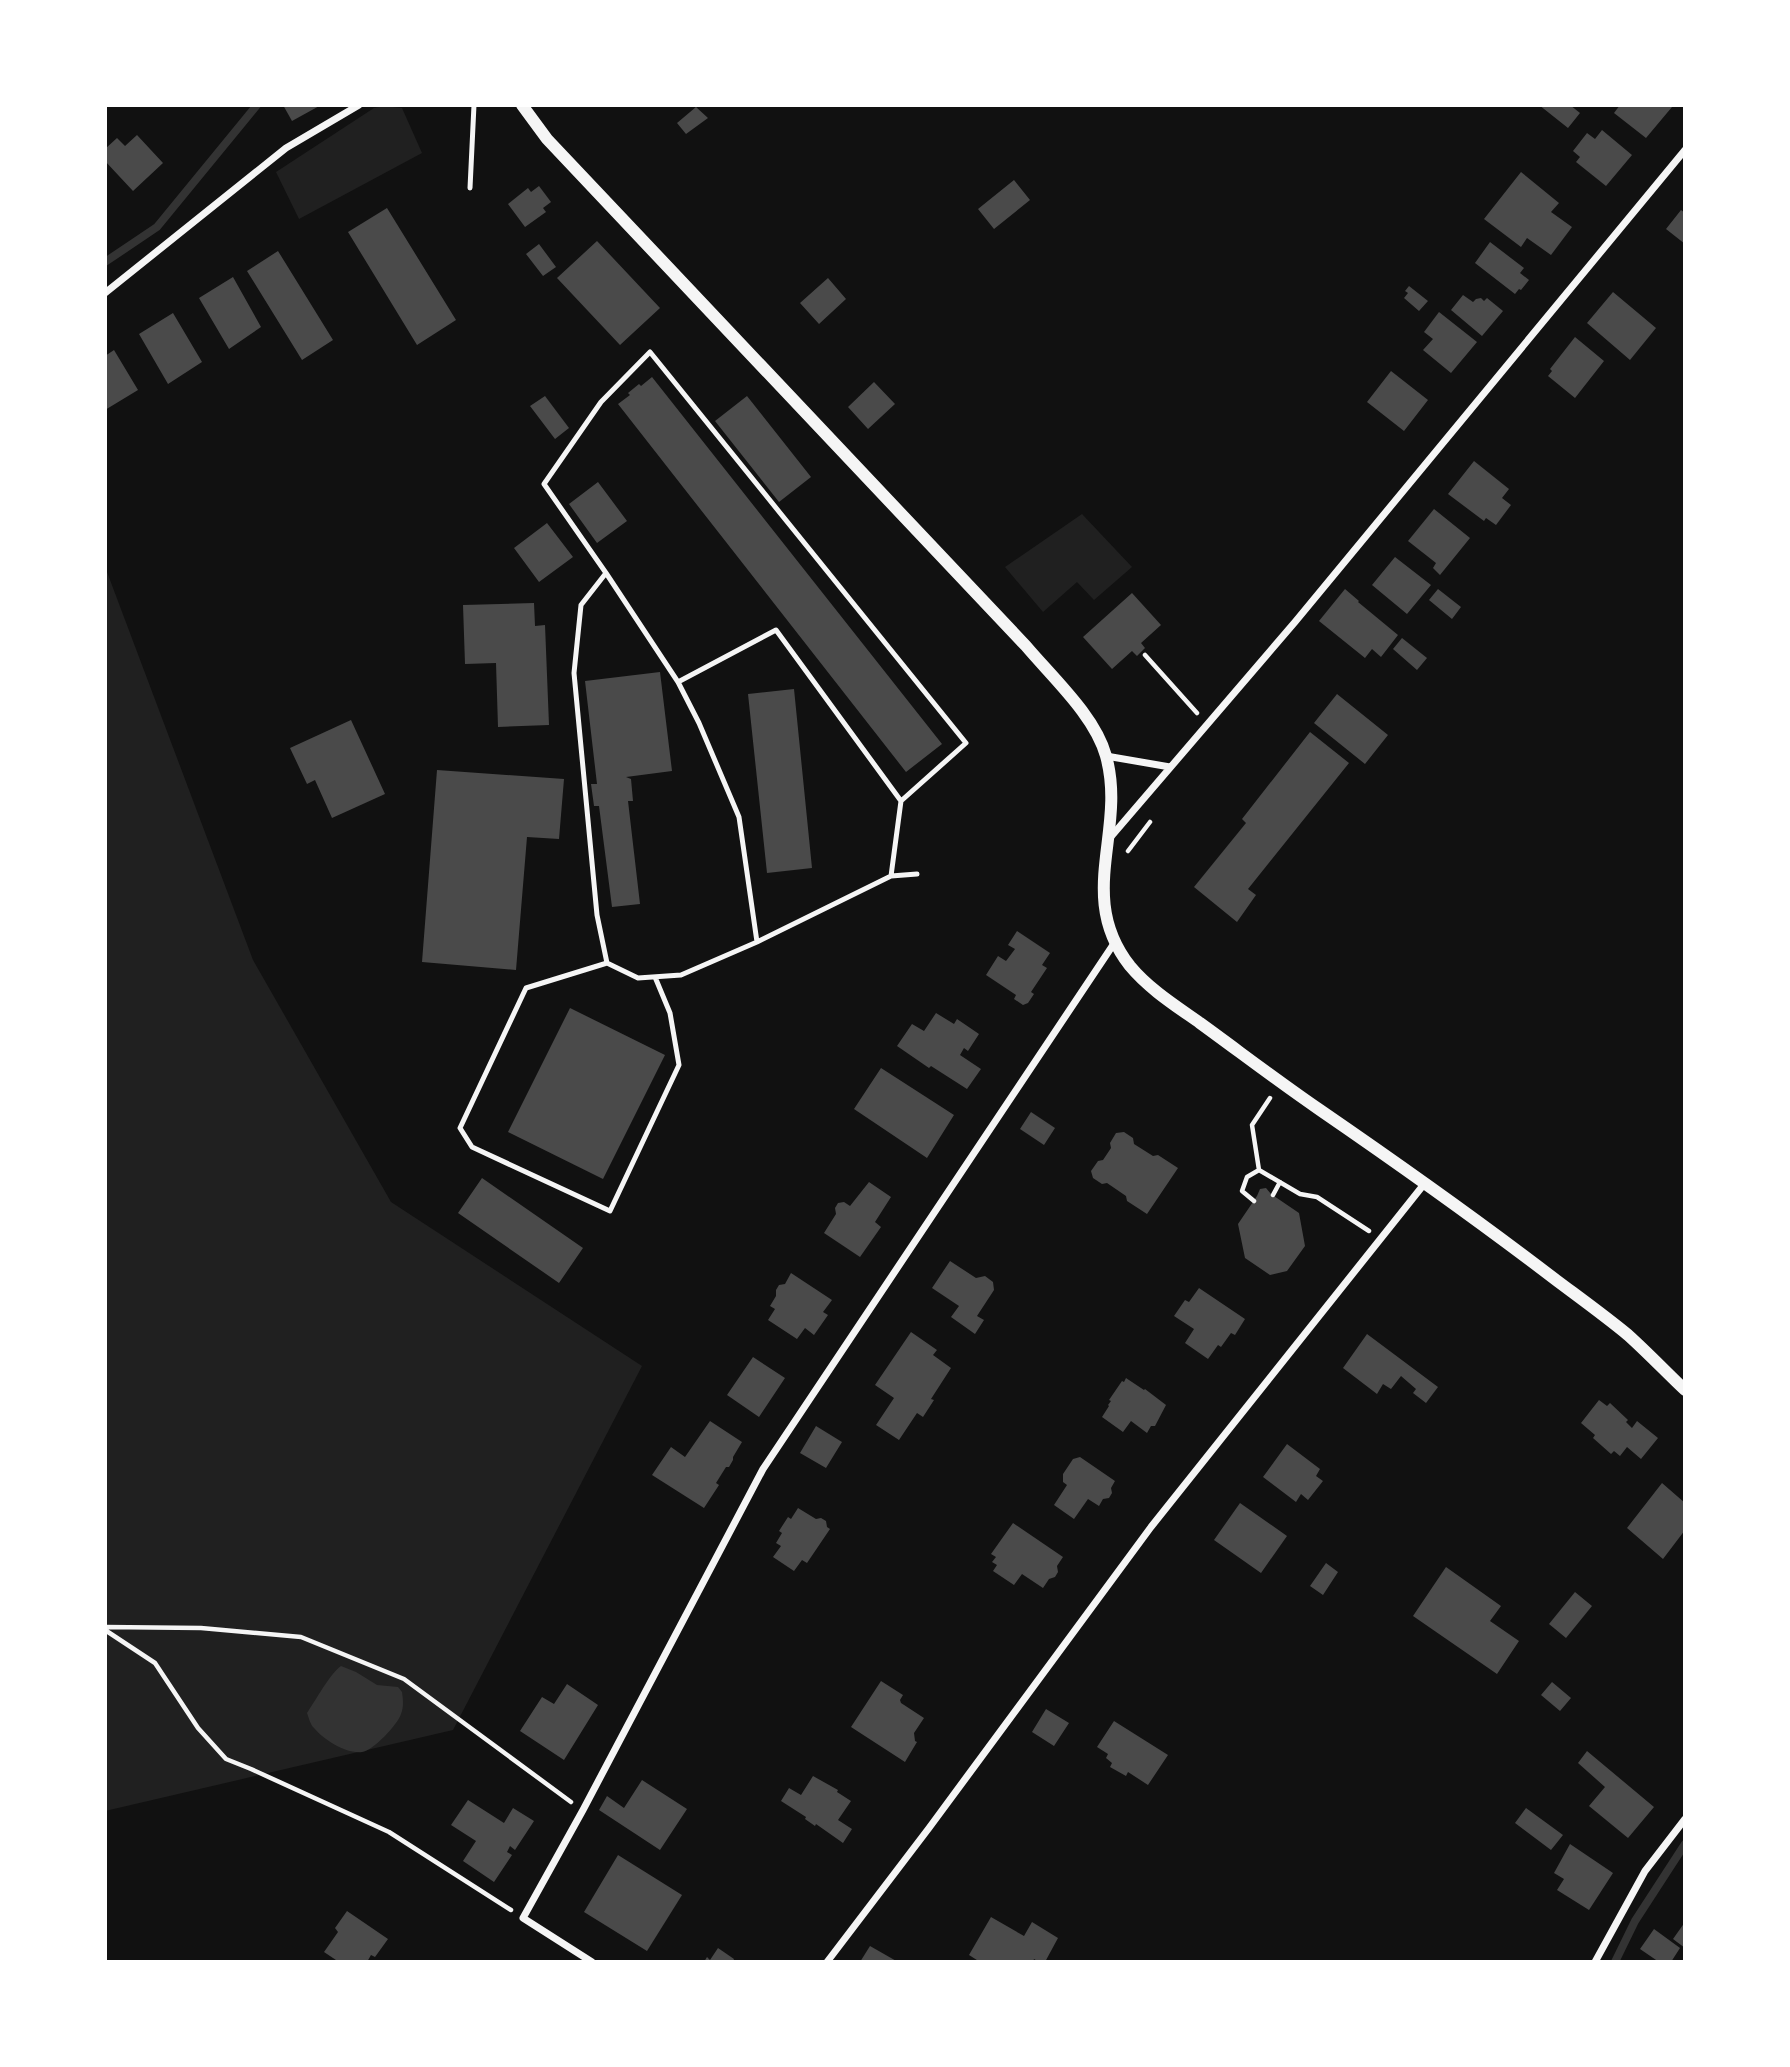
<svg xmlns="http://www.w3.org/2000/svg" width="1790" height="2067" viewBox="0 0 1790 2067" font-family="'Source Sans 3',sans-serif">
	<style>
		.green { fill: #202020 }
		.water { fill: #333 }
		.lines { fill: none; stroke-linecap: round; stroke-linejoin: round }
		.stream { stroke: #333; stroke-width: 8 }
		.building { fill: #4a4a4a }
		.path { stroke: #f5f5f5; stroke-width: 4.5 }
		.service { stroke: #f5f5f5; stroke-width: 5 }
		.minor { stroke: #f5f5f5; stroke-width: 7 }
		.tertiary { stroke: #f5f5f5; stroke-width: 12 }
	</style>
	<rect width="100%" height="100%" fill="#111"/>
	<path class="green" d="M 384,106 L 402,108 L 422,153 L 299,219 L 276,172 L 374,108 Z
		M 1082,514 L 1132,567 L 1094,600 L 1077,582 L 1043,612 L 1005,567 Z
		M 107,572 L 253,960 L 391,1202 L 642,1366 L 453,1730 L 105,1811 L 105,574 Z"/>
	<path class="water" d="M 341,1666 L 356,1672 L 377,1685 L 398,1687 L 402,1692 C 403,1699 404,1707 401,1714 C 398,1724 373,1751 362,1752 C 346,1754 324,1740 314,1728 C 310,1724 309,1718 307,1713 C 316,1700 329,1675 341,1666 Z"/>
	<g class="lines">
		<path class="stream" d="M 105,262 L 157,227 L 257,105
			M 1615,1962 L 1635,1921 L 1685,1844"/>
	</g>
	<path class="building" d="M 283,105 L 321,105 L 292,121 Z
		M 1539,105 L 1570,105 L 1580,113 L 1568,128 Z
		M 1620,105 L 1669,105 L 1672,107 L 1646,138 L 1614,113 Z
		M 696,107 L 708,118 L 686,134 L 677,123 Z
		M 1602,130 L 1632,155 L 1606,186 L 1576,162 L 1580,157 L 1573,151 L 1587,133 L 1595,139 Z
		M 137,135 L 163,163 L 133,191 L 105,161 L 105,149 L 117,138 L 125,146 Z
		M 1521,172 L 1559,203 L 1551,212 L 1572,227 L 1551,255 L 1527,238 L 1521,247 L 1484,219 Z
		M 1014,180 L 1030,200 L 994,229 L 978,209 Z
		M 539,186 L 551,202 L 543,208 L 546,212 L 525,227 L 508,204 L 528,188 L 531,192 Z
		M 387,208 L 456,320 L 417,345 L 348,232 Z
		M 1681,210 L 1685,213 L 1685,244 L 1666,229 Z
		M 597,241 L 660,308 L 620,345 L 557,278 Z
		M 1490,242 L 1524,268 L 1520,273 L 1529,280 L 1521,290 L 1519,289 L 1515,294 L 1475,263 Z
		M 539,244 L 556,267 L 543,276 L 526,254 Z
		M 278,251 L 333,340 L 302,360 L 247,271 Z
		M 233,277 L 261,327 L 229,349 L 199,298 Z
		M 828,278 L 846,299 L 819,324 L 800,303 Z
		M 1409,286 L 1428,301 L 1419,311 L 1404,298 L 1408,293 L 1405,291 Z
		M 1613,292 L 1656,328 L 1630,360 L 1587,323 Z
		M 1463,295 L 1473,302 L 1476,299 L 1481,298 L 1484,301 L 1487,298 L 1503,311 L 1482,336 L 1451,310 Z
		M 1439,312 L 1477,342 L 1451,373 L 1423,350 L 1433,339 L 1424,332 Z
		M 173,313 L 202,362 L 168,384 L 139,334 Z
		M 1575,337 L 1604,361 L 1575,398 L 1548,376 L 1552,371 L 1550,369 Z
		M 114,350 L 138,390 L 105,410 L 105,356 Z
		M 1391,371 L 1428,400 L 1404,431 L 1367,402 Z
		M 652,377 L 942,744 L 906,772 L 618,404 L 630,395 L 628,393 L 639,384 L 641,386 Z
		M 874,382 L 895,404 L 868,429 L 848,407 Z
		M 545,396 L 569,428 L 555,439 L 530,406 Z
		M 747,396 L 811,477 L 779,502 L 715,421 Z
		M 1474,461 L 1509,489 L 1502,498 L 1511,505 L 1496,525 L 1486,518 L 1484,521 L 1448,494 Z
		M 598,482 L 627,521 L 597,543 L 569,504 Z
		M 1434,509 L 1470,538 L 1440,575 L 1433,568 L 1436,563 L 1408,541 Z
		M 547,523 L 573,557 L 539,582 L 514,548 Z
		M 1395,557 L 1431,585 L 1407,614 L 1372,585 Z
		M 1345,589 L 1359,601 L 1358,602 L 1398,635 L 1381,657 L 1372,649 L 1365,658 L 1319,621 Z
		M 1438,589 L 1461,607 L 1452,619 L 1429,600 Z
		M 1132,593 L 1161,625 L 1141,643 L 1145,648 L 1137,656 L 1132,651 L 1112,669 L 1083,637 Z
		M 534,603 L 535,626 L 545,625 L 549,725 L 498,727 L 496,663 L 465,664 L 463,605 Z
		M 1402,638 L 1427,658 L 1417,670 L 1393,649 Z
		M 660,672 L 672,771 L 626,777 L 631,779 L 633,801 L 628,801 L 640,904 L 612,907 L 599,806 L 594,806 L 591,784 L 597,784 L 585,681 Z
		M 794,689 L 812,868 L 767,873 L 748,694 Z
		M 1337,694 L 1388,735 L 1365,764 L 1314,723 Z
		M 351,720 L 385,794 L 332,818 L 315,780 L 307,784 L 290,748 Z
		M 1310,732 L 1349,763 L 1248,889 L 1256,895 L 1237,922 L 1194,887 L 1246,823 L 1242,819 Z
		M 437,770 L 564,779 L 559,839 L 527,837 L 516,970 L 422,962 Z
		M 1017,931 L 1050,953 L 1042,965 L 1047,968 L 1031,992 L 1034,994 L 1028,1003 L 1023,1005 L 1014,999 L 1016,995 L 986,975 L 998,956 L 1006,961 L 1015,949 L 1008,945 Z
		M 570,1008 L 665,1055 L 603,1179 L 508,1132 Z
		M 936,1013 L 954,1024 L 957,1019 L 979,1034 L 968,1051 L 964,1048 L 960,1055 L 981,1069 L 967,1089 L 931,1066 L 929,1068 L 897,1046 L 912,1024 L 924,1031 Z
		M 881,1068 L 954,1115 L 927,1158 L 854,1109 Z
		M 1031,1112 L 1055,1128 L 1044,1145 L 1020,1129 Z
		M 1124,1132 L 1133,1138 L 1134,1144 L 1153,1156 L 1158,1155 L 1178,1168 L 1147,1214 L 1127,1201 L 1126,1196 L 1107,1183 L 1102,1184 L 1093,1178 L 1091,1171 L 1098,1161 L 1103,1160 L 1111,1148 L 1110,1143 L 1116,1133 Z
		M 482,1178 L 583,1248 L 559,1283 L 458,1213 Z
		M 869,1182 L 891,1197 L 875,1222 L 881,1227 L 860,1257 L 824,1233 L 836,1214 L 835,1208 L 838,1203 L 844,1202 L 850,1206 Z
		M 1266,1188 L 1271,1194 L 1299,1213 L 1305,1246 L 1287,1271 L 1270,1275 L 1245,1258 L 1238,1224 L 1257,1196 L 1260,1189 Z
		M 950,1261 L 976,1278 L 985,1276 L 993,1282 L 994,1290 L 977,1316 L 984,1320 L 975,1334 L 951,1317 L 959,1306 L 932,1288 Z
		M 791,1273 L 832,1300 L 823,1312 L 828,1315 L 814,1335 L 805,1328 L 797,1339 L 768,1320 L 775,1309 L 770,1306 L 776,1296 L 776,1290 L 779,1285 L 785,1284 Z
		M 1199,1288 L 1245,1319 L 1235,1335 L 1231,1333 L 1221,1347 L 1218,1345 L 1208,1359 L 1185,1343 L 1194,1329 L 1174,1316 L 1185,1300 L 1189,1302 Z
		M 911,1332 L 937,1350 L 933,1355 L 951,1368 L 931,1399 L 934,1400 L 923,1417 L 917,1413 L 899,1440 L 876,1425 L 894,1398 L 875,1385 Z
		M 1367,1334 L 1438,1387 L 1426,1403 L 1413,1393 L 1416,1389 L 1401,1376 L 1391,1389 L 1383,1384 L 1377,1394 L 1343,1368 Z
		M 753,1357 L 785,1378 L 759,1417 L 727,1395 Z
		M 1126,1378 L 1144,1390 L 1145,1389 L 1166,1405 L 1155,1426 L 1151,1426 L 1147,1433 L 1131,1421 L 1123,1432 L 1102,1417 L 1109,1406 L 1108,1405 L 1111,1401 L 1109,1400 L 1122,1381 L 1124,1382 Z
		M 1599,1400 L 1607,1406 L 1610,1403 L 1628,1420 L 1626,1422 L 1632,1428 L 1637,1421 L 1658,1438 L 1641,1459 L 1627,1447 L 1620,1456 L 1614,1451 L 1611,1454 L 1593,1438 L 1595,1435 L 1581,1423 Z
		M 710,1421 L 742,1442 L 733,1457 L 733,1460 L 729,1467 L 726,1467 L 716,1483 L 719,1485 L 704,1508 L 652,1475 L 671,1447 L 685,1457 Z
		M 816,1426 L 842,1442 L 826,1468 L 800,1453 Z
		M 1287,1444 L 1320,1469 L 1316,1476 L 1323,1481 L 1308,1500 L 1301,1494 L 1296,1502 L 1263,1477 Z
		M 1080,1457 L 1115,1481 L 1111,1488 L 1112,1493 L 1109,1498 L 1103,1499 L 1099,1506 L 1088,1499 L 1074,1519 L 1054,1505 L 1067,1485 L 1063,1482 L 1063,1474 L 1073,1459 Z
		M 1662,1483 L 1685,1503 L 1685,1530 L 1663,1559 L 1627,1528 Z
		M 1240,1503 L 1287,1536 L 1261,1573 L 1214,1540 Z
		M 798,1508 L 816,1519 L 821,1518 L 826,1521 L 827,1527 L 830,1529 L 807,1563 L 802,1560 L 794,1571 L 773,1557 L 781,1546 L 776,1543 L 782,1533 L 779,1531 L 788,1517 L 791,1519 Z
		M 1013,1523 L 1063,1557 L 1057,1566 L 1058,1572 L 1055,1577 L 1049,1579 L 1043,1588 L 1022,1574 L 1014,1585 L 993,1571 L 997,1565 L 992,1562 L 996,1557 L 991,1554 Z
		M 1326,1563 L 1338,1572 L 1323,1595 L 1310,1586 Z
		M 1446,1567 L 1501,1606 L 1490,1621 L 1519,1641 L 1497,1674 L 1413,1616 Z
		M 1575,1592 L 1592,1606 L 1566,1638 L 1549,1624 Z
		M 881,1681 L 903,1695 L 900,1700 L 901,1703 L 924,1718 L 914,1733 L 915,1741 L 917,1742 L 905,1762 L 851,1727 Z
		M 1552,1682 L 1571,1698 L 1560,1711 L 1541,1695 Z
		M 567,1684 L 598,1705 L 564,1760 L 520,1731 L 542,1697 L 554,1704 Z
		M 1046,1709 L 1069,1723 L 1054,1746 L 1032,1732 Z
		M 1114,1721 L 1168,1755 L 1148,1785 L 1128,1772 L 1126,1776 L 1110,1767 L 1112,1763 L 1106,1758 L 1108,1754 L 1097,1747 Z
		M 1587,1751 L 1654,1807 L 1628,1838 L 1589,1806 L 1605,1787 L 1578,1763 Z
		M 813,1776 L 838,1790 L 837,1792 L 851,1801 L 838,1820 L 852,1829 L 843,1843 L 816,1824 L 815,1826 L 805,1819 L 806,1817 L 781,1801 L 789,1788 L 801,1795 Z
		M 642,1780 L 687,1809 L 660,1850 L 599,1810 L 607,1796 L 624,1808 Z
		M 468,1800 L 504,1823 L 513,1808 L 534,1821 L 515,1850 L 510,1846 L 507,1852 L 512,1855 L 494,1882 L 463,1861 L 476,1841 L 451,1825 Z
		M 1526,1808 L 1563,1835 L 1551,1850 L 1515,1823 Z
		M 1570,1844 L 1613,1873 L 1589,1910 L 1557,1890 L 1564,1879 L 1554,1873 Z
		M 618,1855 L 682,1895 L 647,1951 L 584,1912 Z
		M 347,1911 L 388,1939 L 375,1957 L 371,1955 L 367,1962 L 339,1962 L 324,1952 L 338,1932 L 335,1928 Z
		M 991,1917 L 1024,1936 L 1032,1922 L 1058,1938 L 1045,1962 L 1039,1962 L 1034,1959 L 1033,1962 L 980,1962 L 969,1955 Z
		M 1685,1922 L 1685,1948 L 1673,1939 Z
		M 1654,1929 L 1680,1948 L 1671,1962 L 1659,1962 L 1640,1949 Z
		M 870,1946 L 898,1962 L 860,1962 Z
		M 718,1948 L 734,1959 L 733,1962 L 704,1962 L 707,1957 L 710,1960 Z"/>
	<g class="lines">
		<path class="path" d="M 1145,655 L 1197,713
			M 1128,851 L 1150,822
			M 1270,1098 L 1252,1125 L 1259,1170 L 1300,1194 L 1317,1197 L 1369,1231
			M 1273,1195 L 1280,1182
			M 1254,1201 L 1242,1191 L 1247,1177 L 1259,1170
			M 105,1627 L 201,1628 L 301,1637 L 404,1679 L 571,1802
			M 105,1630 L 155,1663 L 198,1728 L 226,1759 L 251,1769 L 389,1832 L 511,1910"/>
		<path class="service" d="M 470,188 L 474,105
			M 606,573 L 581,605 L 574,673 L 597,915 L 607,963 L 638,978 L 681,975 L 757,942 L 891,876 L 917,874
			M 678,682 L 776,630 L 901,801 L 891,876
			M 757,942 L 739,817 L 699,723 L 678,682 L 606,573 L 544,484 L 601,402 L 650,352 L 966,743 L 901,801
			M 607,963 L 526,988 L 460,1128 L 472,1147 L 610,1211 L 679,1065 L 670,1013 L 655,977"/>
		<path class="minor" d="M 105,293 L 286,148 L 359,105
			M 1106,756 L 1170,767
			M 1109,839 L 1295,622 L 1685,150
			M 592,1962 L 523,1918 L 583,1810 L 763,1469 L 1115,942
			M 827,1962 L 929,1828 L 1151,1527 L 1425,1183
			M 1595,1962 L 1645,1871 L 1685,1819"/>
		<path class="tertiary" d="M 522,105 L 547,139 L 1026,646 C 1053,678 1095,716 1106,756 C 1127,831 1075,896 1130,966 C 1149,989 1176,1006 1200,1023 C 1240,1052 1279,1082 1320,1110 C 1400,1165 1479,1221 1556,1280 C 1580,1298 1605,1316 1628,1335 C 1648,1353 1666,1372 1685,1390"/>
	</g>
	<rect width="1790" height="2067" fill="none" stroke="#ffffff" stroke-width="214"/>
</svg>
